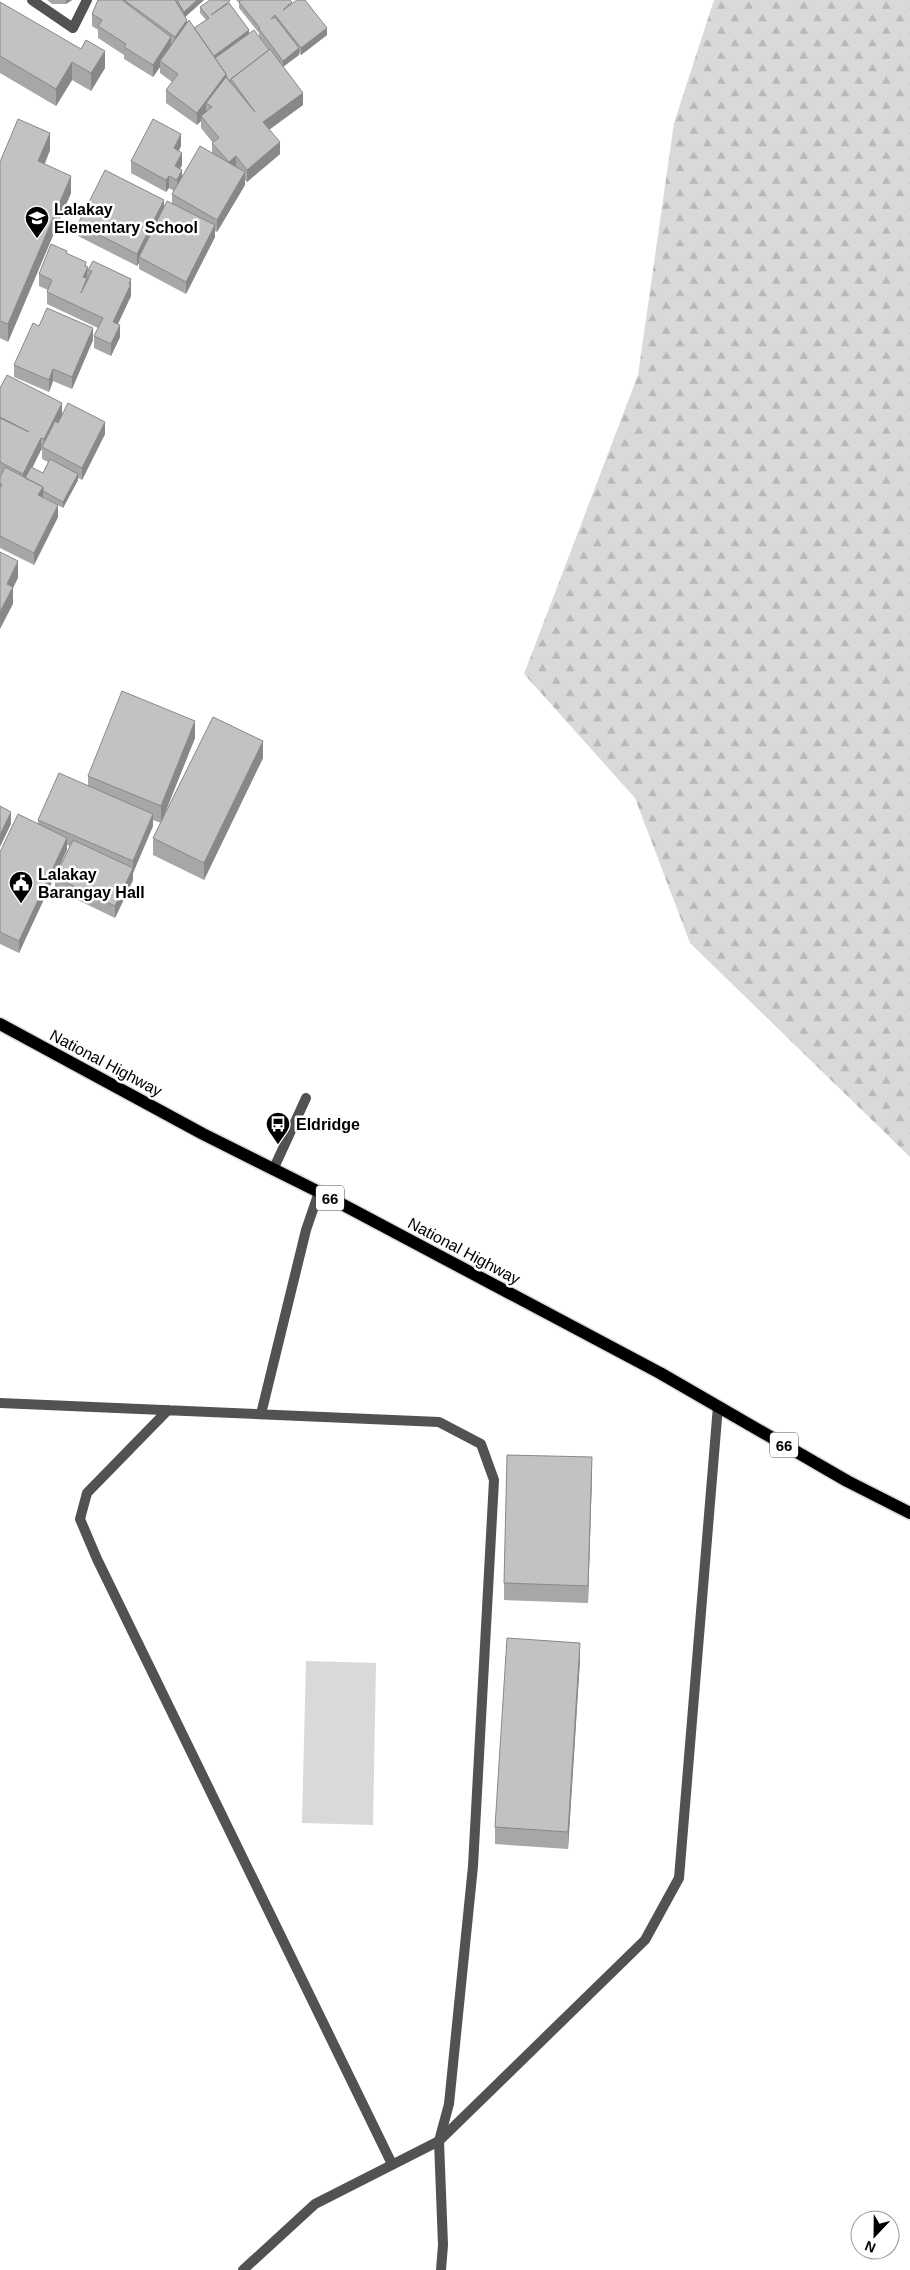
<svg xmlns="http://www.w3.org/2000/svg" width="910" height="2270" viewBox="0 0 910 2270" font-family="Helvetica,sans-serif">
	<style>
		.grass { fill: #d9d9d9 }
		.forest { fill: url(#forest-firs) }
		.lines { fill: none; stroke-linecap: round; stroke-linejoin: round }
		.primary-casing { stroke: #dbdbdb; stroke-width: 15 }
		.lane { stroke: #525252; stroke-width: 10 }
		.street { stroke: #525252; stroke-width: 10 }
		.primary { stroke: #000; stroke-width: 12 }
		.wall { fill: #a7a7a7; fill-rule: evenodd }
		.shaded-wall { fill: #888 }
		.building { fill: #c2c2c2; stroke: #888 }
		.labels { text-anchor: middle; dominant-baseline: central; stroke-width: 5; stroke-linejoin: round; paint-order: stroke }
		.shield { fill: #fff; stroke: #4c4c4c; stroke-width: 1 }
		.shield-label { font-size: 15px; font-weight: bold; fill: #000 }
		.poi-label { font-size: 16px; font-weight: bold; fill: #000; stroke: #fff; text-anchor: start }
		.street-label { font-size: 16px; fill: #000; stroke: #fff }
	</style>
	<defs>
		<pattern id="forest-firs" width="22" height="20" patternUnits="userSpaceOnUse" patternTransform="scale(1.25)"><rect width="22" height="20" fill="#d9d9d9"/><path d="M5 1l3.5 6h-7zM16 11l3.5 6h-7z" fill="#b8b8b8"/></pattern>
	</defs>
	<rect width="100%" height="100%" fill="#fff"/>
	<path class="grass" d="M 306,1661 L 376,1663 L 373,1825 L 302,1823 Z"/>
	<path class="forest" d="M 714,0 L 910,0 L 910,1157 L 690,943 L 635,798 L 524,674 L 638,375 L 674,123 Z"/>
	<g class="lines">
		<defs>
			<path id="primary" d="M 0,1024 L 203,1134 L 319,1192 L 660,1373 L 847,1481 L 910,1513"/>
		</defs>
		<use href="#primary" class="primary-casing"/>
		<path class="lane" d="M 273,1170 L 306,1098
			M 0,1403 L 439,1422 L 481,1444 L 494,1480 L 473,1866 L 449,2104 L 439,2141
			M 168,1410 L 87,1493 L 80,1519 L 97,1559 L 392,2164
			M 261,1414 L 306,1230 L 319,1192"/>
		<path class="street" d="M 32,0 L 73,28 L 87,0
			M 439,2141 L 443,2245 L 441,2270
			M 243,2270 L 315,2204 L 439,2141 L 645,1940 L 679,1878 L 718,1406"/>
		<use href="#primary" class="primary"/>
	</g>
	<path class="wall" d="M 47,0 L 72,0 L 66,4 L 52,4 Z
		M 98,0 L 204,0 L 185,17 L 187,23 L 194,28 L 206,20 L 200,13 L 200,7 L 230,4 L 249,34 L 269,50 L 259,36 L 259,33 L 239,8 L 239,3 L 236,0 L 290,0 L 292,4 L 327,35 L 301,55 L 299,53 L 299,55 L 283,66 L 303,105 L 269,130 L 280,154 L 247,182 L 245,180 L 245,185 L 217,232 L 215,231 L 215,237 L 186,294 L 139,269 L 139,263 L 137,266 L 78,236 L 78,224 L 164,206 L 172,203 L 172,194 L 174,191 L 169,188 L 166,192 L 131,173 L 131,161 L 181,146 L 179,151 L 182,165 L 180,169 L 182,176 L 212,153 L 212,143 L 213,143 L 201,128 L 201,121 L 197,125 L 166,103 L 166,90 L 172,82 L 160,73 L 160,67 L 153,77 L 124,59 L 124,55 L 98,38 L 98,30 L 92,26 L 92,14 Z
		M 0,2 L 105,68 L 91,91 L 72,80 L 56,106 L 0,73 Z
		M 50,150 L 45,164 L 71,193 L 8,342 L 0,338 L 0,162 Z
		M 67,254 L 86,266 L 88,279 L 87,281 L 88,278 L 88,270 L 131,279 L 131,296 L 118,324 L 120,337 L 111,356 L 94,348 L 94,336 L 98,328 L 47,304 L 47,292 L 48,290 L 39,286 L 39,274 Z
		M 39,326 L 93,340 L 72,389 L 53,381 L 49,392 L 14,377 L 14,365 Z
		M 0,388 L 62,414 L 105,434 L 82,480 L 78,478 L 78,480 L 63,508 L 43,497 L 58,517 L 34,565 L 0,548 L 0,477 L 1,475 L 0,475 ZM 41,450 L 42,450 L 42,459 L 48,462 L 43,473 L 32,468 Z
		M 195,738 L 162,820 L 263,758 L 204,880 L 153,855 L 153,838 L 161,823 L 153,820 L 153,826 L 133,873 L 133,880 L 115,918 L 55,889 L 55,877 L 70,846 L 67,845 L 19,953 L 0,944 L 0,852 L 38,824 L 38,820 L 88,785 L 88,776 Z
		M 592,1474 L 588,1603 L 504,1600 L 504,1583 Z
		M 580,1660 L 568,1849 L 495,1844 L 495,1827 Z"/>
	<path class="shaded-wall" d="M 66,0 L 72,0 L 66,4 Z
		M 197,0 L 204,0 L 184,18 L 184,12 Z
		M 187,20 L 187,32 L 175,49 L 175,37 Z
		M 327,28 L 327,35 L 301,55 L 301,48 Z
		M 249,30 L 249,36 L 215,61 L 214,56 Z
		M 171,37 L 171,49 L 160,61 L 160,67 L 153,77 L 153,65 Z
		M 299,48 L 299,55 L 283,67 L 283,61 Z
		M 105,51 L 105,68 L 91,91 L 91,73 Z
		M 72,62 L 72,80 L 56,106 L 56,89 Z
		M 226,74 L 226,86 L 206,103 L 206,113 L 201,116 L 201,121 L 197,125 L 197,113 Z
		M 303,93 L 303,105 L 263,134 L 263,122 Z
		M 50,133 L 50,150 L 38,178 L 38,161 Z
		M 181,134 L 181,146 L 174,160 L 174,148 Z
		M 280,142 L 280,154 L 247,182 L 247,170 Z
		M 182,153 L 182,165 L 175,178 L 175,166 Z
		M 236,156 L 236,169 L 229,174 L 229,162 Z
		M 182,170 L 182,182 L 177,192 L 177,180 Z
		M 245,172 L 245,185 L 217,232 L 217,220 Z
		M 71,176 L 71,193 L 8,342 L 8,324 Z
		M 169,176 L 169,188 L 166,192 L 166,180 Z
		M 164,200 L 164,212 L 139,257 L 139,263 L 137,266 L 137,254 Z
		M 215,225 L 215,237 L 186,294 L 186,282 Z
		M 86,262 L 86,270 L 88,267 L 87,290 L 81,305 L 83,277 L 85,266 Z
		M 131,279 L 131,296 L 113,334 L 113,322 Z
		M 120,325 L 120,337 L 111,356 L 111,344 Z
		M 93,328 L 93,340 L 72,389 L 72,377 Z
		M 53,369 L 53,381 L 49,392 L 49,380 Z
		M 62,403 L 62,415 L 44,448 L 44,439 Z
		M 105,422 L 105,434 L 82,480 L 82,468 Z
		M 41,438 L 41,450 L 23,486 L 23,474 Z
		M 78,474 L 78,480 L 63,508 L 63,502 Z
		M 43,487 L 43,499 L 38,495 Z
		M 58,505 L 58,517 L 34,565 L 34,553 Z
		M 18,561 L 18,578 L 13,588 L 13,604 L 0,629 L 0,612 L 7,584 Z
		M 195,721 L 195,738 L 161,823 L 161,806 Z
		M 263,741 L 263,758 L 204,880 L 204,863 Z
		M 11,812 L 11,824 L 0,847 L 0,835 Z
		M 153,814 L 153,826 L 133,873 L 133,861 Z
		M 67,838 L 67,850 L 19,953 L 19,941 Z
		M 133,868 L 133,880 L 115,918 L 115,906 Z
		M 592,1457 L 592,1474 L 588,1603 L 588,1586 Z
		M 580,1643 L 580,1660 L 568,1849 L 568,1832 Z"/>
	<path class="building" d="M 98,0 L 122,0 L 171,37 L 153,65 L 124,47 L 126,44 L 98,26 L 102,20 L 92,14 Z
		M 124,0 L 175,0 L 187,20 L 175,37 Z
		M 177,0 L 197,0 L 184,12 Z
		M 210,0 L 229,0 L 230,1 L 211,15 L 229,3 L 249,30 L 214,56 L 194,28 L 209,18 L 200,7 Z
		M 241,0 L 290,0 L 292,2 L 283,10 L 297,0 L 305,0 L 327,28 L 301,48 L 275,15 L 271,19 L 275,17 L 299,48 L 283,61 L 259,29 L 260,28 L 239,2 Z
		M 0,2 L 81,49 L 86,40 L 105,51 L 91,73 L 72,62 L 56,89 L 0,56 Z
		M 189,20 L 226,74 L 197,113 L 166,90 L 178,74 L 160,61 Z
		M 254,30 L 269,50 L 231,79 L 230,82 L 226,76 L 226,74 L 215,58 Z
		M 270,49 L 303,93 L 263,122 L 280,142 L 247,170 L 236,156 L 229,162 L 212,143 L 219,138 L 201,116 L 212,107 L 206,103 L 226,77 L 255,112 L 231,79 Z
		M 18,119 L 50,133 L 38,161 L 71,176 L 8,324 L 0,321 L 0,162 Z
		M 153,119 L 181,134 L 174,148 L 182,153 L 175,166 L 182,170 L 177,180 L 169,176 L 166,180 L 131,161 Z
		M 200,146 L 245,172 L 217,220 L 172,194 Z
		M 105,170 L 164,200 L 137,254 L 78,224 Z
		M 167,201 L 215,225 L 186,282 L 139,257 Z
		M 51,244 L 67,251 L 66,253 L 86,262 L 85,266 L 88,267 L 83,277 L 87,278 L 81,293 L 92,271 L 88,270 L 93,261 L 131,279 L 129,284 L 131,284 L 113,322 L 120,325 L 111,344 L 94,336 L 103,318 L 47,292 L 52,280 L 39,274 Z
		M 47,308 L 93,328 L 72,377 L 53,369 L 49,380 L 14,365 L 33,323 L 39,326 Z
		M 7,375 L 62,403 L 44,439 L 41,438 L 23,474 L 0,462 L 0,418 L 29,432 L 0,417 L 0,388 Z
		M 68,403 L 105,422 L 82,468 L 42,447 L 55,421 L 58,423 Z
		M 50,459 L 78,474 L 63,502 L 43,491 L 43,487 L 25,478 L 31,467 L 43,473 Z
		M 5,467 L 43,487 L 38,495 L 58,505 L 34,553 L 0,536 L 0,488 L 2,484 L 0,484 L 0,477 Z
		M 0,552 L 18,561 L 7,584 L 13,587 L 0,612 Z
		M 122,691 L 195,721 L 161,806 L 88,776 Z
		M 213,717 L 263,741 L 204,863 L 153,838 Z
		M 59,773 L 153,814 L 133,861 L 38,820 Z
		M 0,806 L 11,812 L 0,835 Z
		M 18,814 L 67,838 L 19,941 L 0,932 L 0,852 Z
		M 73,840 L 133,868 L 115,906 L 55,877 Z
		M 507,1455 L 592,1457 L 588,1586 L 504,1583 Z
		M 507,1638 L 580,1643 L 568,1832 L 495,1827 Z"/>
	<defs>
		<symbol id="school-pin" viewBox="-11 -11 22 30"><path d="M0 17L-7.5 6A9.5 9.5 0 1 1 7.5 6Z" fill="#000" stroke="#fff"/><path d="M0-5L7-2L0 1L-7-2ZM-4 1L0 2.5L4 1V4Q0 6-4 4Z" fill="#fff"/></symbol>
		<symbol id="civic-pin" viewBox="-11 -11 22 30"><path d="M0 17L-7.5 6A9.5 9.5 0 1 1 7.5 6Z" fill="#000" stroke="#fff"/><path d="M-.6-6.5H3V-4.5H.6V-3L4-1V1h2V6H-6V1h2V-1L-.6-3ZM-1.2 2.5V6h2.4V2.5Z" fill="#fff"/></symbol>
		<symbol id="bus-pin" viewBox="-11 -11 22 30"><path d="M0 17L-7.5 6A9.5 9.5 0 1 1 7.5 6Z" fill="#000" stroke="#fff"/><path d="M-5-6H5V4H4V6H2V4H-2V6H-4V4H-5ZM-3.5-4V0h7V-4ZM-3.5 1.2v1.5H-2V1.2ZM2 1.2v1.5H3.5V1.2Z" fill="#fff"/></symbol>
	</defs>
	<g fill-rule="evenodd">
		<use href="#school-pin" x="23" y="204" width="28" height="38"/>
		<use href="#civic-pin" x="7" y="869" width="28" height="38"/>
		<use href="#bus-pin" x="264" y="1110" width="28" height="38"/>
	</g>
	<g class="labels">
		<g class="shield">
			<rect x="316" y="1185.5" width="28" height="25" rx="4"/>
			<rect x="770" y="1432.5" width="28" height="25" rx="4"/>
		</g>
		<g class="shield-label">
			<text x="330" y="1198">66</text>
			<text x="784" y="1445">66</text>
		</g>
		<g class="poi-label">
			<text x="54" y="209">Lalakay<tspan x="54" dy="18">Elementary School</tspan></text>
			<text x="38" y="874">Lalakay<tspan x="38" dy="18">Barangay Hall</tspan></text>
			<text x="296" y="1124">Eldridge</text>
		</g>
		<g class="street-label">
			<text transform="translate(106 1063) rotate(28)">National Highway</text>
			<text transform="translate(464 1251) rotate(28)">National Highway</text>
		</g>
	</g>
	<g transform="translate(875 2235) rotate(202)"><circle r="24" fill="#ffffff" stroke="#999999"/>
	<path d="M0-4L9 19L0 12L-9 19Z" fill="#000000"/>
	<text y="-8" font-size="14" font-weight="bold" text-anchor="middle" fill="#000000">N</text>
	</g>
</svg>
